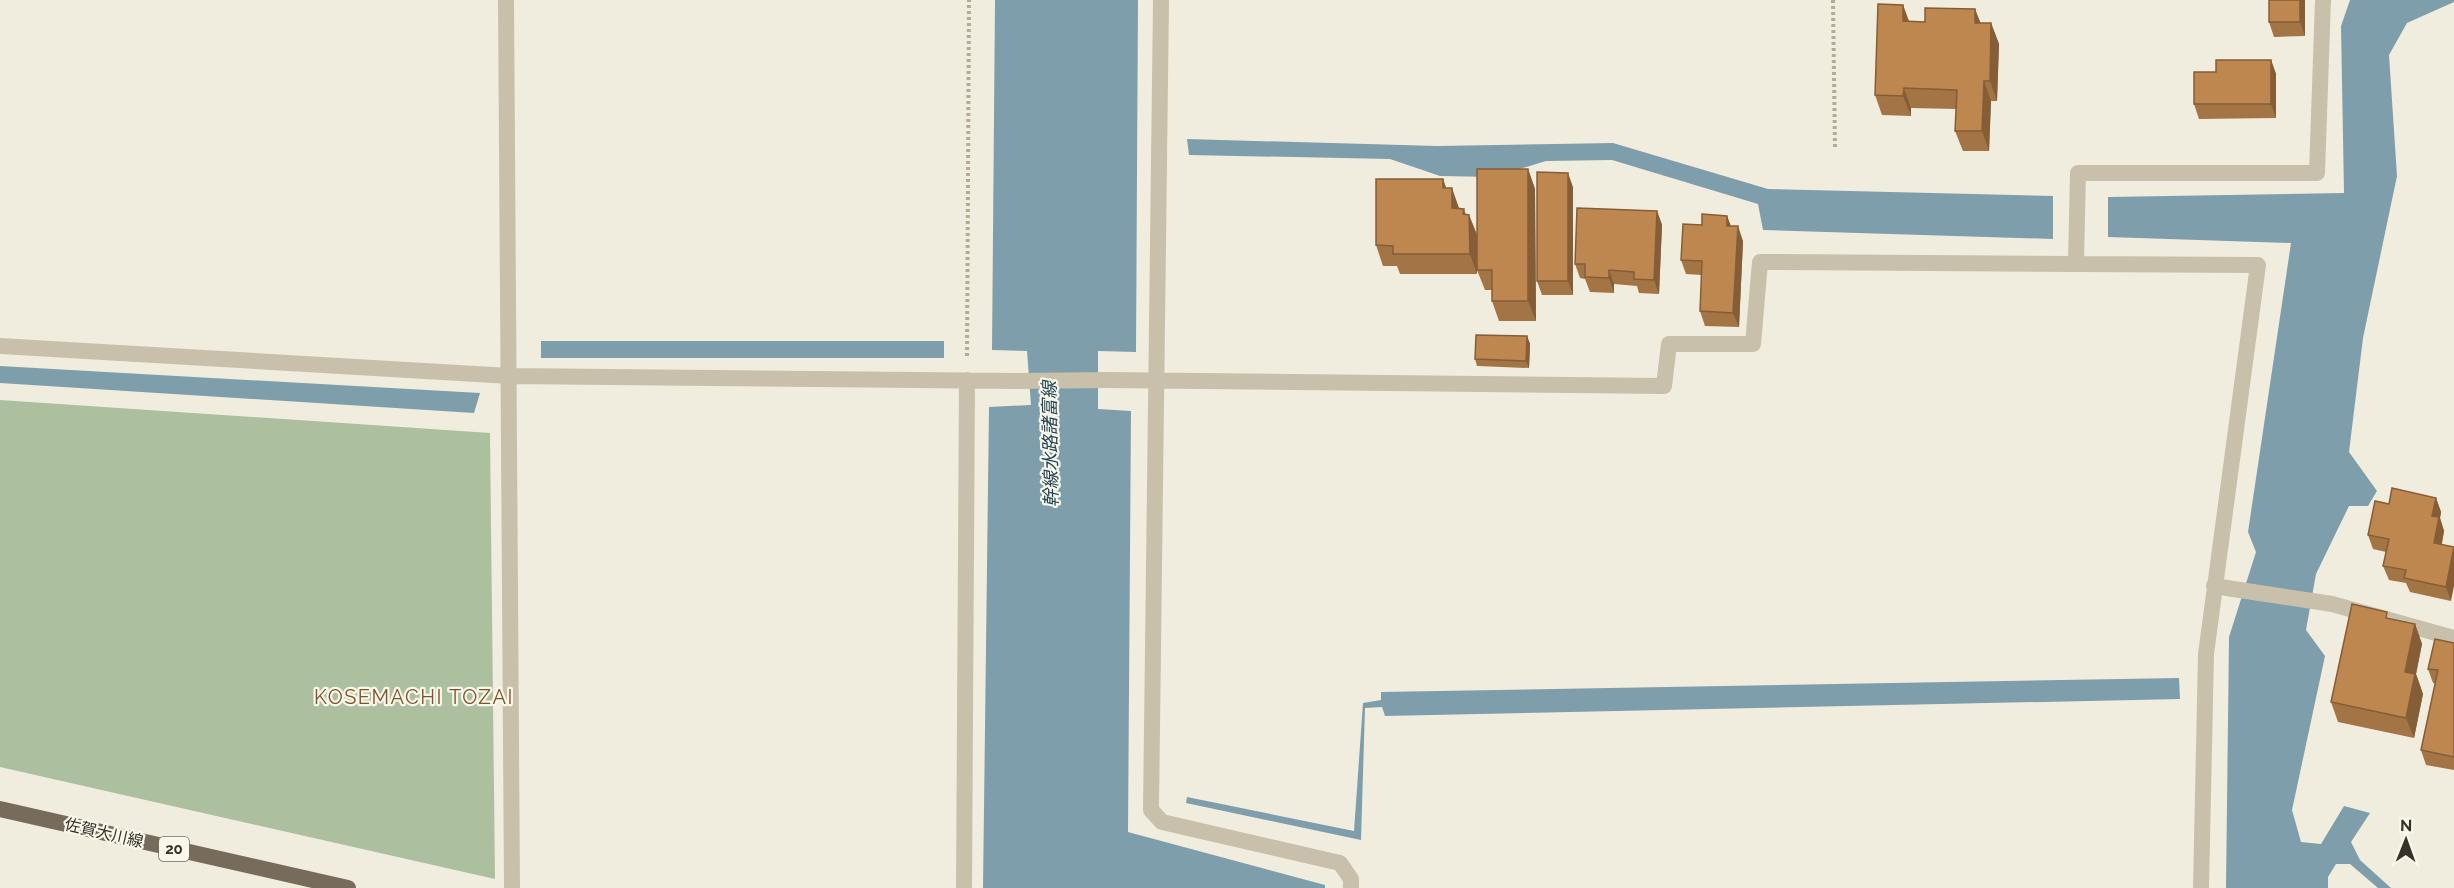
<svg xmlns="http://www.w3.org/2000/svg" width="2454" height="888" viewBox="0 0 2454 888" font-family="Raleway,'Noto Sans JP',sans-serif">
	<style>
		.green { fill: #acbf9f }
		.water { fill: #7f9eac }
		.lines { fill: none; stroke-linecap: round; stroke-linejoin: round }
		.path { stroke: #b4aa95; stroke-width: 4; stroke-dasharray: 3 3; stroke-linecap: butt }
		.minor { stroke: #c8c0aa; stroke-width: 16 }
		.primary { stroke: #776c5c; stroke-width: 16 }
		.wall { fill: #a37444 }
		.shaded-wall { fill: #855e37 }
		.building { fill: #be874f; stroke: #855e37; stroke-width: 1.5 }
		.labels { text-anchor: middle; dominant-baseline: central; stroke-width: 4.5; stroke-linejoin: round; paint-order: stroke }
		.shield { fill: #f9f6ea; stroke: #706c63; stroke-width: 1.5 }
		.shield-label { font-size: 15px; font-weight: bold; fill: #363129 }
		.street-label { font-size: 16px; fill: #363129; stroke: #f9f6ea }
		.water-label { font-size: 18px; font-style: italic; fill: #245; stroke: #f9f6ea }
		.quarter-label { font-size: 20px; letter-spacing: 1.5px; fill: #805428; stroke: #f9f6ea }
	</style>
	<rect width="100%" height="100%" fill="#f1edde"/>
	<path class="green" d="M 0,400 L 490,433 L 495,879 L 0,767 Z"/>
	<path class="water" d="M 995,0 L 1138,0 L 1136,352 L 1098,351 L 1098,409 L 1131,411 L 1128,832 L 1325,885 L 1325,888 L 983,888 L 989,407 L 1031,405 L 1027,351 L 992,350 Z
		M 2350,0 L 2454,0 L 2454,2 L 2407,23 L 2389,55 L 2397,176 L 2363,338 L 2349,452 L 2377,491 L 2368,506 L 2349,506 L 2316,574 L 2306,630 L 2325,656 L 2292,810 L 2301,842 L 2321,844 L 2344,806 L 2370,813 L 2351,842 L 2360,860 L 2391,888 L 2378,888 L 2350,864 L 2336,864 L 2328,877 L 2328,888 L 2226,888 L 2229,637 L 2256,552 L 2248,532 L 2291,243 L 2108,237 L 2108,197 L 2344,193 L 2341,26 Z
		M 1187,139 L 1437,146 L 1613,143 L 1768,189 L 2053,196 L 2053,239 L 1763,230 L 1758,204 L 1612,160 L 1546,161 L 1493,177 L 1440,176 L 1390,159 L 1189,155 Z
		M 541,341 L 944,341 L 944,358 L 541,358 Z
		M 0,366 L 480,393 L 474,413 L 0,383 Z
		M 2179,678 L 2180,699 L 1385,716 L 1382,707 L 1365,708 L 1361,840 L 1186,803 L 1187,797 L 1354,831 L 1363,703 L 1381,700 L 1381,692 Z"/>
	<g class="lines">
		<path class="path" d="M 1833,0 L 1835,149
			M 967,356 L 969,0"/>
		<path class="minor" d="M 506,0 L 512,888
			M 1161,0 L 1151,810 L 1162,822 L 1340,863 L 1351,879 L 1351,888
			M 2076,262 L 2078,173 L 2317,173 L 2323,0
			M 0,346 L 510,376 L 1019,381 L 1109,380 L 1664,386 L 1669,344 L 1753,344 L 1760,262 L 2258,265 L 2206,654 L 2201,888
			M 2214,586 L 2332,604 L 2454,638
			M 964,888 L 967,380"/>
		<path class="primary" d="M 0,809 L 348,888"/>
	</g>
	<path class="wall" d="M 2269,0 L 2305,0 L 2305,36 L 2274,37 L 2269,22 Z
		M 1903,5 L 1909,21 L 1925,22 L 1975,9 L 1980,23 L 1991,23 L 1999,44 L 1997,101 L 1991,101 L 1989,151 L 1963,151 L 1955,131 L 1956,109 L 1911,108 L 1911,116 L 1882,115 L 1875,95 Z
		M 2271,60 L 2276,74 L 2276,118 L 2199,119 L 2194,104 L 2216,72 Z
		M 1528,169 L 1535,189 L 1536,321 L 1499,321 L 1492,301 L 1492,290 L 1485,290 L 1477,270 Z
		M 1443,179 L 1446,188 L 1459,208 L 1466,215 L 1469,215 L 1477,235 L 1477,274 L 1400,274 L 1397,266 L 1383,266 L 1376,245 Z
		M 1573,187 L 1573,295 L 1542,295 L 1537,281 Z
		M 1657,211 L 1662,225 L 1659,294 L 1639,293 L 1637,286 L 1614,284 L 1614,293 L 1590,292 L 1585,279 L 1580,278 L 1575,264 Z
		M 1727,216 L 1731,226 L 1743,241 L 1739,327 L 1705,326 L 1700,311 L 1702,275 L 1686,274 L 1681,260 L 1702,225 Z
		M 1527,336 L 1530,344 L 1529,368 L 1477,366 L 1475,359 Z
		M 2436,498 L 2441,512 L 2440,518 L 2444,531 L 2442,544 L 2451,601 L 2410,592 L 2406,583 L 2389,580 L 2383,566 L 2386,552 L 2373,549 L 2368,535 L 2389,504 Z
		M 2390,619 L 2415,624 L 2422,644 L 2416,674 L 2423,694 L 2414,738 L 2338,722 L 2331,702 Z
		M 2454,643 L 2454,770 L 2426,765 L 2421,750 L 2435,683 L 2433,683 L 2428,669 Z"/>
	<path class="shaded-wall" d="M 2300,0 L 2305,0 L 2305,36 L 2300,22 Z
		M 1903,5 L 1910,25 L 1903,21 Z
		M 1975,9 L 1983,29 L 1975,23 Z
		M 1991,23 L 1999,44 L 1997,101 L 1990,81 Z
		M 2271,60 L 2276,74 L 2276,118 L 2271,104 Z
		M 1984,81 L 1991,101 L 1989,151 L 1982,131 Z
		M 1904,88 L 1911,108 L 1911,116 L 1903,96 Z
		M 1528,169 L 1535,189 L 1536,321 L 1528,301 Z
		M 1568,173 L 1573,187 L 1573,295 L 1568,281 Z
		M 1443,179 L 1450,199 L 1443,188 Z
		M 1452,188 L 1459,208 L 1452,208 Z
		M 1464,209 L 1469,225 L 1469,215 L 1477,235 L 1477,274 L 1470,254 L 1463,214 Z
		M 1657,211 L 1662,225 L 1659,294 L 1654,280 Z
		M 1727,216 L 1732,230 L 1727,226 Z
		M 1738,226 L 1743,241 L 1739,327 L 1733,313 Z
		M 1609,270 L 1614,284 L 1614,293 L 1609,278 Z
		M 1527,336 L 1530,344 L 1529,368 L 1526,361 Z
		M 2436,498 L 2441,512 L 2440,518 L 2444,531 L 2439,557 L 2434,543 L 2432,516 Z
		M 2454,547 L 2454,586 L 2451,601 L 2446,587 Z
		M 2415,624 L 2422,644 L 2416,674 L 2423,694 L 2414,738 L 2406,718 L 2405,672 Z"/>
	<path class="building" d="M 2269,0 L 2300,0 L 2300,22 L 2269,22 Z
		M 1878,4 L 1903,5 L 1903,21 L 1925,22 L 1925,8 L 1975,9 L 1975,23 L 1991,23 L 1990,81 L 1984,81 L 1982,131 L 1955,131 L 1957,90 L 1904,88 L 1903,96 L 1875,95 Z
		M 2216,60 L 2271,60 L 2271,104 L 2194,104 L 2194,72 L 2216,72 Z
		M 1477,169 L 1528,169 L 1528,301 L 1492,301 L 1492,270 L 1477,270 Z
		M 1537,172 L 1568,173 L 1568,281 L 1537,281 Z
		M 1376,179 L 1443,179 L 1443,188 L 1452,188 L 1452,208 L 1464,209 L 1463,214 L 1469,215 L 1470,254 L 1393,254 L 1393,246 L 1376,245 Z
		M 1577,208 L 1657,211 L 1654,280 L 1634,279 L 1634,272 L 1609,270 L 1609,278 L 1585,277 L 1585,264 L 1575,264 Z
		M 1702,214 L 1727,216 L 1727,226 L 1738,226 L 1733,313 L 1700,311 L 1702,261 L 1681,260 L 1683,224 L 1702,225 Z
		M 1476,335 L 1527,336 L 1526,361 L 1475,359 Z
		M 2392,488 L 2436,498 L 2432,516 L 2439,517 L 2434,543 L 2454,547 L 2446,587 L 2404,578 L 2406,570 L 2383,566 L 2389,539 L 2368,535 L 2375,501 L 2389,504 Z
		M 2352,604 L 2387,612 L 2386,618 L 2415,624 L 2405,672 L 2415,674 L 2406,718 L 2331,702 Z
		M 2435,639 L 2454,643 L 2454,757 L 2421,750 L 2438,670 L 2428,669 Z"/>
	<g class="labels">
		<rect class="shield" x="159" y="837" width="30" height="24" rx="4.5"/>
		<g class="shield-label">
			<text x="174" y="849">20</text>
		</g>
		<g class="street-label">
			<text transform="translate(104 833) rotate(13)">佐賀大川線</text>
		</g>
		<g class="water-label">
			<text transform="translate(1050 444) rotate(-91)">幹線水路諸富線</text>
		</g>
		<g class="quarter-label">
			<text x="414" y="697">KOSEMACHI TOZAI</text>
		</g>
	</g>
	<g transform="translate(2406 840) rotate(1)" stroke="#f9f6ea" stroke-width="4.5" paint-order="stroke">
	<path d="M0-4.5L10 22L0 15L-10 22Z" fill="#363129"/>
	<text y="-9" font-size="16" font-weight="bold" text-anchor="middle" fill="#363129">N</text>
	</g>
</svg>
